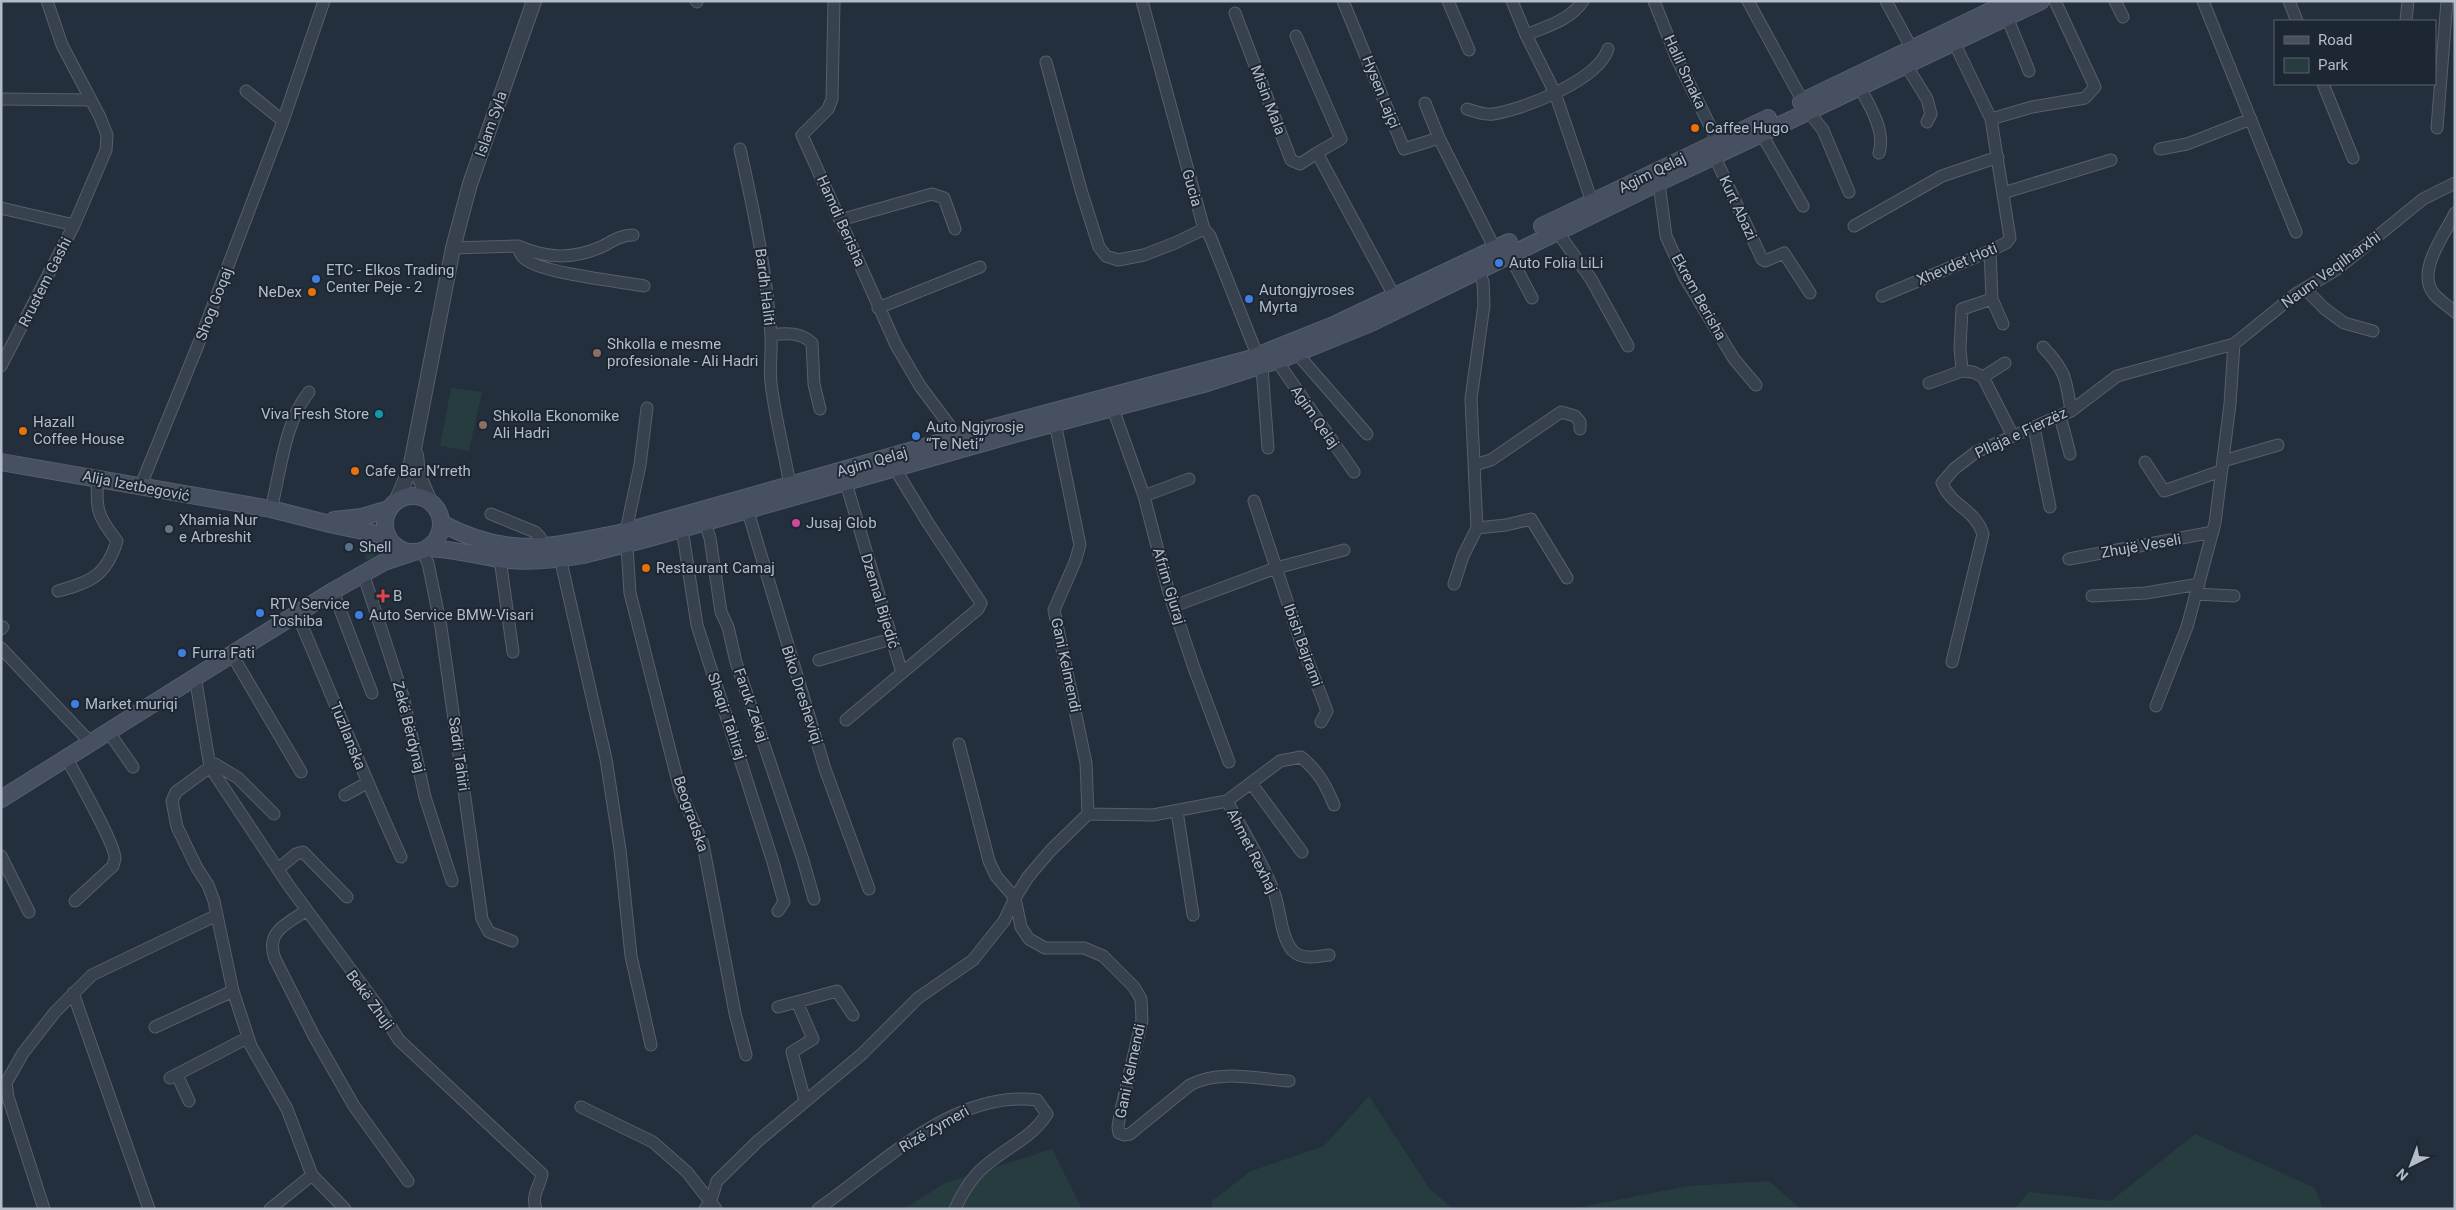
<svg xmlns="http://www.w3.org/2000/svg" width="2456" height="1210" viewBox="0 0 2456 1210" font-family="Roboto,sans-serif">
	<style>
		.green { fill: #263c3f }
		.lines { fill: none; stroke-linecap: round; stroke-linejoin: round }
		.minor-casing { stroke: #565f6c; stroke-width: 13 }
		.tertiary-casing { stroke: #565f6c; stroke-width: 16 }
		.secondary-casing { stroke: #565f6c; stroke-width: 18 }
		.minor { stroke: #38414e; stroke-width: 11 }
		.tertiary { stroke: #38414e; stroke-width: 14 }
		.secondary { stroke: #465061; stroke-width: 16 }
		.food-dot { fill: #e8710a; stroke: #1d2633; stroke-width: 2 }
		.shop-dot { fill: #3f7fe0; stroke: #1d2633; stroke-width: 2 }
		.education-dot { fill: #8d6e63; stroke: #1d2633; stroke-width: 2 }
		.culture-dot { fill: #0f9aa8; stroke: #1d2633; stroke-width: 2 }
		.hotel-dot { fill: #d1479c; stroke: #1d2633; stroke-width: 2 }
		.worship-dot { fill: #6b7280; stroke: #1d2633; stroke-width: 2 }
		.service-dot { fill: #5c6f8a; stroke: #1d2633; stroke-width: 2 }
		.health-dot { fill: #e0444e; stroke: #1d2633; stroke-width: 2 }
		.labels { text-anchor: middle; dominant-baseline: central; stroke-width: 4; stroke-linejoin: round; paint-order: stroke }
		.street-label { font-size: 15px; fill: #b4bcc9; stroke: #1d2633 }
		.poi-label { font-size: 15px; fill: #b4bcc9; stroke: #1d2633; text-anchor: start }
	</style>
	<rect width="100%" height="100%" fill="#242f3e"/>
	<path class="green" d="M 451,388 L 482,392 L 469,451 L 440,446 Z
		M 365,536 L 377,541 L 377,554 L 370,560 L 365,559 C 368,551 362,544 365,536 Z
		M 1369,1096 L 1429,1188 L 1453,1209 L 1211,1209 L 1212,1201 L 1251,1171 L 1324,1146 Z
		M 2195,1134 L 2315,1188 L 2323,1209 L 2014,1209 L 2029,1192 L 2111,1201 Z
		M 1052,1149 L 1082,1209 L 904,1209 L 945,1183 Z
		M 1769,1181 L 1801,1209 L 1571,1209 L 1688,1186 Z"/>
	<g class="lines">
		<defs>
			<path id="minor" d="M 696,1 L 697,2
				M 834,1 L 832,99 L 828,109 L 802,135 L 896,345 L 920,386 L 962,442
				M 1142,1 L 1204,229 L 1210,236 L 1262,367 L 1268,448
				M 1343,1 L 1404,149 L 1439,138
				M 1448,1 L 1469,50
				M 1512,1 L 1526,35 L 1555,93 L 1594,208
				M 1654,1 L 1677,59 L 1718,142
				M 1748,1 L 1808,111 L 1823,130 L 1849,192
				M 1886,1 L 1912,49
				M 2115,1 L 2123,17
				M 2203,1 L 2296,232
				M 2289,1 L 2297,21
				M 1235,13 L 1291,160 L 1300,164 L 1317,153 L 1397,301
				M 2007,17 L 2029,71
				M 2406,21 L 2408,1
				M 1526,35 C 1547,26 1569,21 1583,1
				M 1296,36 L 1341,139 L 1317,153
				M 1046,62 L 1081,190 L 1099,247 L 1106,256 L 1118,260 L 1144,255 L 1175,243 L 1204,229
				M 1906,65 L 1927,99 L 1931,114 L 1927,122
				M 2323,84 L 2353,158
				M 1860,88 C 1870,106 1886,132 1879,153
				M 1,99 L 90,100
				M 1425,103 L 1439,138 L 1495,249
				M 1467,109 C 1476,112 1484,115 1493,114 C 1525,109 1598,80 1608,49
				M 1991,119 L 2032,107 L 2085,98 L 2095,87 L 2055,1
				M 283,121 L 324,1
				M 2437,128 L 2447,1
				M 1761,133 L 1803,206
				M 740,149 C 754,211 767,274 771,337 C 772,352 769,367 771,383 C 775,417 784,451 790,485
				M 2160,149 L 2187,144 L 2251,119
				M 1712,151 L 1762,259 L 1765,261 L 1784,253 L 1810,293
				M 1658,176 L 1666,236 L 1685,278 L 1734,359 L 1756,385
				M 2003,193 L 2111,160
				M 1,208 L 74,225
				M 2455,213 C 2446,233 2415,271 2434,294 C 2440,301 2448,306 2455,312
				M 840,220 L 932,194 L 944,198 L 955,229
				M 1854,226 L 1942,176 L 1998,157
				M 1554,227 L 1591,279 L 1628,346
				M 518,246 C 546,258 571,260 601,247 C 612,242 619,235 633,235
				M 453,248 L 518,246 C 520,253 521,257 528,261 C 549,274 617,281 644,286
				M 1990,251 L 1992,299 L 2003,324
				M 1509,254 L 1532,298
				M 2305,289 L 2325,309 L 2344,323 L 2373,331
				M 1882,296 L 1990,251 L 2006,243 L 2010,238 L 1991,119 L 1951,36
				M 878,308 L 980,267
				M 771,335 C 786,333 801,332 812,343 L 814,384 L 820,409
				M 2043,347 C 2066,371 2066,379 2071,411
				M 1294,348 L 1300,357 L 1367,434
				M 1277,361 L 1354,472
				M 1,366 L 74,225 L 106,150 L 107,135 L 100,117 L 62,45 L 47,1
				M 1983,377 L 1973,372 L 1962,371 L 1960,348 L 1962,309 L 1992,299
				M 1983,377 L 2013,436
				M 1983,377 L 2005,363
				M 1929,383 L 1962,371
				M 1111,403 L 1144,496 L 1169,593 L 1194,668 L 1229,762
				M 647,408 L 640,465 L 626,531 L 630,593 L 680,790 L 703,844 L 735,1013 L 746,1055
				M 2060,416 L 2070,454
				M 2034,427 L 2050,507
				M 2223,461 L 2278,445
				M 2145,462 L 2164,491 L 2221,471
				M 1474,465 L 1491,460 L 1561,412 L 1575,416 L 1580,422 L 1580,429
				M 844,476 L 902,673
				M 141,485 L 198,345 L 283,121 L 246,91
				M 1144,496 L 1189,479
				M 1254,501 L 1301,643 L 1327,711 L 1321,722
				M 746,505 L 825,769 L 869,889
				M 271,509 C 281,471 284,423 309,392
				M 491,514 L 535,532 L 540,537 L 542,547
				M 703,517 L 710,538 L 721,612 L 728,627 L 736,662 L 803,860 L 814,899
				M 681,522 L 697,625 L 773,862 L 784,902 L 778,911
				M 1477,528 L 1506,525 L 1531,519 L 1567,578
				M 422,551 L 428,563 L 441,627 L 482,919 L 489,932 L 512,941
				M 559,553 L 606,759 L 620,850 L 631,956 L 651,1045
				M 500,559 L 513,652
				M 2069,559 L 2213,532
				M 363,573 L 403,696 L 425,797 L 452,881
				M 1454,584 L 1463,556 L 1477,528 L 1471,399 L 1484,305 L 1483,282 L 1476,265
				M 58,591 C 91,582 106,576 117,541 C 98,517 95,509 98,478
				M 333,591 L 372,693
				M 2196,594 L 2234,596
				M 2092,596 L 2146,593 L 2199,584
				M 1174,606 L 1276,568 L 1344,550
				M 297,614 C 332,695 364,777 401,857
				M 1,629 L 3,627
				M 1,648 L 90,742
				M 231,653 L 301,772
				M 819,660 L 891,639
				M 1952,662 L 1983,534 C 1975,509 1952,507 1942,483 L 1954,469 L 1976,452 L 2071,411 L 2117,376 L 2234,344 L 2297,293 L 2336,270 L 2423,199 L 2455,183
				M 195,676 L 210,767 L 176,792 L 172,801 L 177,827 L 197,868 L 208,885 L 214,901 L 233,991 L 251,1046 L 287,1109 L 312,1175 L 345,1209
				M 2156,706 L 2187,627 L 2215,523 L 2230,404 L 2234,344
				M 846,720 L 978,609 L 981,603 L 928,523 L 900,477 L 896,467
				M 108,731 L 133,767
				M 959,744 L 989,861 L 996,876 L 1015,898 L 1021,927 L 1029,939 L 1045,948 L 1084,948 L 1103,956 L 1134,987 L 1141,999 L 1142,1020 L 1120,1114 L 1118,1127 L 1119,1133 L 1124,1135 L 1130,1134 L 1190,1085 C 1219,1069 1257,1079 1289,1081
				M 66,757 C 75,774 116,845 115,859 C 115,859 113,865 113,866 L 75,901
				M 1251,783 L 1302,852
				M 345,795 L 367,783
				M 1227,801 C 1242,829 1260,858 1272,887 C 1281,906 1279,933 1292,950 C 1301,960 1317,957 1329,955
				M 1177,811 L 1193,915
				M 274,814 L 238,778 L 215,764 L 210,767 L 289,886 L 377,1005 L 399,1040 L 542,1174 C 540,1186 531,1195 536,1209
				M 1088,814 L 1153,815 L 1227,801 L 1280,761 L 1301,757 C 1318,771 1326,785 1334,805
				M 1,856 L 29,912
				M 278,869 L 296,854 L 303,852 L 347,897
				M 306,911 C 286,924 265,932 275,959 L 314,1036 L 354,1106 L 408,1181
				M 73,993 L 149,1209
				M 797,1002 L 813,1039 L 792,1052 L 805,1101
				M 778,1007 L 837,991 L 853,1015
				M 155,1027 L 233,991
				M 177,1075 L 189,1101
				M 170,1078 L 247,1038
				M 581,1107 L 653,1142 L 687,1172 L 716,1209
				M 44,1209 L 8,1097 L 6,1083 L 23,1053 L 55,1012 L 92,975 L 217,915
				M 270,1209 L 312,1175
				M 705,1209 L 711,1200 L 717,1181 L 758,1141 L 862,1054 L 918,998 L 973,960 L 1004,921 L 1015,898 L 1028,877 L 1051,850 L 1088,814 L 1086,763 L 1054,610 L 1075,562 L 1080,545 L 1054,418
				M 818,1209 C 881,1166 954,1089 1037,1100 L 1047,1114 C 1032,1138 1005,1148 984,1167 C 972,1177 961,1195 955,1209"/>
			<path id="tertiary" d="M 416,455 L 418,474 L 430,502
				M 396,502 L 410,469 L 453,248 L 470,184 L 534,1"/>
			<path id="secondary" d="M 1801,102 L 2011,1
				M 1542,226 L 1768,118
				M 1,462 L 271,509 L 334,525 L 387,536
				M385 524a28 28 0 1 1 56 0a28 28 0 1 1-56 0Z
				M 334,520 L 362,517 L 389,509
				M 441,523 C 508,559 549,547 620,533 L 991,428 L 1249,359 L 1336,324 L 1509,242
				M 427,548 C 452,549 475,555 499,559 C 527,563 555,560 583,555 L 646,539 L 1004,437 L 1207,383 L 1285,358 L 1371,323 L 1660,182 L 2041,1
				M 1,799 L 333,591 L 384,562 L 414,552"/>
		</defs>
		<use href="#minor" class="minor-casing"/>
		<use href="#tertiary" class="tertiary-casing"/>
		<use href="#secondary" class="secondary-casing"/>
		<use href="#minor" class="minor"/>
		<use href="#tertiary" class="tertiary"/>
		<use href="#secondary" class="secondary"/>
	</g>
	<g class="food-dot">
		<circle cx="1695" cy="128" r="5"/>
		<circle cx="312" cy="292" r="5"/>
		<circle cx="23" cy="431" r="5"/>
		<circle cx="355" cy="471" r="5"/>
		<circle cx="646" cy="568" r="5"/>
	</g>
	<g class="shop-dot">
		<circle cx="1499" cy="263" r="5"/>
		<circle cx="316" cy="279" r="5"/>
		<circle cx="1249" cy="299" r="5"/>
		<circle cx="916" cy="436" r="5"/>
		<circle cx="260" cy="613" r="5"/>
		<circle cx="359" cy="615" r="5"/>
		<circle cx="182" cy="653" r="5"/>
		<circle cx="75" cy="704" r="5"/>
	</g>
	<g class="education-dot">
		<circle cx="597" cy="353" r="5"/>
		<circle cx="483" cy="425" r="5"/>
	</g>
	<circle class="culture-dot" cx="379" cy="414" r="5"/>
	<circle class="hotel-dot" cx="796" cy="523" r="5"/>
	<circle class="worship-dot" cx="169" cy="529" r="5"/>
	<circle class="service-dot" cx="349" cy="547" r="5"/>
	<path class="health-dot" d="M380.5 588.5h5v5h5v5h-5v5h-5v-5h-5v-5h5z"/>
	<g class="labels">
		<g class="street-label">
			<text transform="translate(1685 72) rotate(65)">Halil Smaka</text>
			<text transform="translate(1381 92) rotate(68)">Hysen Lajçi</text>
			<text transform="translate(1268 100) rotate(69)">Misin Mala</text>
			<text transform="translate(491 124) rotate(-71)">Islam Syla</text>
			<text transform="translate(1652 173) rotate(-26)">Agim Qelaj</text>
			<text transform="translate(1192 188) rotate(74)">Gucia</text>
			<text transform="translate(1738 208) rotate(65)">Kurt Abazi</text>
			<text transform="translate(841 221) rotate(66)">Hamdi Berisha</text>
			<text transform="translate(1957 264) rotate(-23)">Xhevdet Hoti</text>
			<text transform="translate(2331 270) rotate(-36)">Naum Veqilharxhi</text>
			<text transform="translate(45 282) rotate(-63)">Rrustem Gashi</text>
			<text transform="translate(765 287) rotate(83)">Bardh Haliti</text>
			<text transform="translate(1699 297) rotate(61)">Ekrem Berisha</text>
			<text transform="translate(214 304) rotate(-69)">Shog Goqaj</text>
			<text transform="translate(1315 417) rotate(55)">Agim Qelaj</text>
			<text transform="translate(2021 433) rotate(-25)">Pllaja e Fierzëz</text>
			<text transform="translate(872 462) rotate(-16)">Agim Qelaj</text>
			<text transform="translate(136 486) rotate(11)">Alija Izetbegović</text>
			<text transform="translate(2141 546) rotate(-10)">Zhujë Veseli</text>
			<text transform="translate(1169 586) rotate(73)">Afrim Gjuraj</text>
			<text transform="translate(880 601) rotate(73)">Dzemal Bijedić</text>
			<text transform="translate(1303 645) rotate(70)">Ibish Bajrami</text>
			<text transform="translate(1066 665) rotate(78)">Gani Kelmendi</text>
			<text transform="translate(802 695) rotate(72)">Biko Dresheviqi</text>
			<text transform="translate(751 705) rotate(71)">Faruk Zekaj</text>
			<text transform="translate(727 716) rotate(71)">Shaqir Tahiraj</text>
			<text transform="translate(409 727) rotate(76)">Zekë Bërdynaj</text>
			<text transform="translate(348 736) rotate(68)">Tuzllanska</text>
			<text transform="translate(459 754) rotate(82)">Sadri Tahiri</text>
			<text transform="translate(691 814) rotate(71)">Beogradska</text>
			<text transform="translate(1252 851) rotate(63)">Ahmet Rexhaj</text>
			<text transform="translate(370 1000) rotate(54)">Bekë Zhuji</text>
			<text transform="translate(1130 1071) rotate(-78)">Gani Kelmendi</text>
			<text transform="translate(934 1129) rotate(-30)">Rizë Zymeri</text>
		</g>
		<g class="poi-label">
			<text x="1705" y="128">Caffee Hugo</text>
			<text x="1509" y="263">Auto Folia LiLi</text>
			<text x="326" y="270">ETC - Elkos Trading<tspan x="326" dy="17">Center Peje - 2</tspan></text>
			<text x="1259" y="290">Autongjyroses<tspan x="1259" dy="17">Myrta</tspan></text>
			<text x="302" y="292" text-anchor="end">NeDex</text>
			<text x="607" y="344">Shkolla e mesme<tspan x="607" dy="17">profesionale - Ali Hadri</tspan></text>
			<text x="369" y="414" text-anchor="end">Viva Fresh Store</text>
			<text x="493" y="416">Shkolla Ekonomike<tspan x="493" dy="17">Ali Hadri</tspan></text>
			<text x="33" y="422">Hazall<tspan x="33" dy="17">Coffee House</tspan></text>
			<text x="926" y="427">Auto Ngjyrosje<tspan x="926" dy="17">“Te Neti”</tspan></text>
			<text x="365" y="471">Cafe Bar N’rreth</text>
			<text x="179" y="520">Xhamia Nur<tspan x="179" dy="17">e Arbreshit</tspan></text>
			<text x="806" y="523">Jusaj Glob</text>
			<text x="359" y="547">Shell</text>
			<text x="656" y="568">Restaurant Camaj</text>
			<text x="393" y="596">B</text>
			<text x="270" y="604">RTV Service<tspan x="270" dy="17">Toshiba</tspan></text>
			<text x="369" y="615">Auto Service BMW-Visari</text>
			<text x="192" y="653">Furra Fati</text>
			<text x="85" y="704">Market muriqi</text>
		</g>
	</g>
	<rect width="2456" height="1210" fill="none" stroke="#b4bcc9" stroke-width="5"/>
	<rect x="2274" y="20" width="162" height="65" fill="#1d2633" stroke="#59626f"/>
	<rect x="2284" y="36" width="25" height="8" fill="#465061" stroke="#59626f"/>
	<text x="2318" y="45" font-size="15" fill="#b4bcc9">Road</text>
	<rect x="2284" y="58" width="25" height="15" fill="#263c3f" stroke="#59626f"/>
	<text x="2318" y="70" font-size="15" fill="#b4bcc9">Park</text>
	<g transform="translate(2411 1165) rotate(222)" stroke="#1d2633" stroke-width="4" paint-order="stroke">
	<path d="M0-4L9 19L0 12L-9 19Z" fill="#b4bcc9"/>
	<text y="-8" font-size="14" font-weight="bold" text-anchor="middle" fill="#b4bcc9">N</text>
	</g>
</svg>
